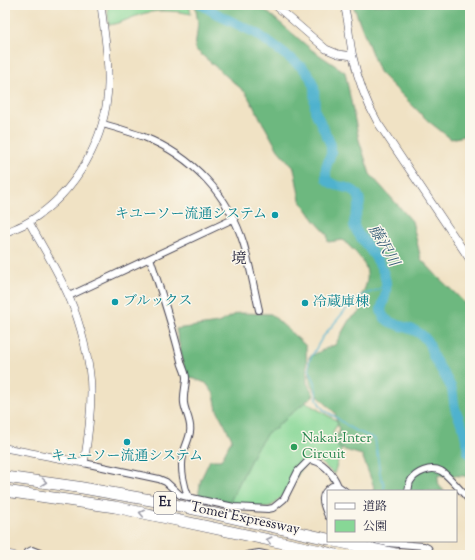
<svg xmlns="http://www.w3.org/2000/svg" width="475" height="560" viewBox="0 0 475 560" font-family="'Sorts Mill Goudy','Noto Serif JP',serif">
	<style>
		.green { fill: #87d796; stroke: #547c68 }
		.forest { fill: #6db87f; stroke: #486d5d }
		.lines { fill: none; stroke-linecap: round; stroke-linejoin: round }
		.stream { stroke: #4fb2ce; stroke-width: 1.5 }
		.river { stroke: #4fb2ce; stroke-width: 10 }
		.minor-casing { stroke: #413f50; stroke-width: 8 }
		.tertiary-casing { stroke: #413f50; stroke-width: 8 }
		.motorway-casing { stroke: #413f50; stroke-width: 12 }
		.minor { stroke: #fff; stroke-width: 6 }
		.tertiary { stroke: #fff; stroke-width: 7 }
		.motorway { stroke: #fff; stroke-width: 11 }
		.motorway-bridge-casing { stroke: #413f50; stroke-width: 12; stroke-linecap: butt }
		.motorway-bridge { stroke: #fff; stroke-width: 11 }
		.oneway { stroke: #9c9ca7 }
		.culture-dot { fill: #0f9aa8; stroke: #fbf7ec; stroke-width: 1.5 }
		.leisure-dot { fill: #2e9e5b; stroke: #fbf7ec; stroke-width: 1.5 }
		.labels { text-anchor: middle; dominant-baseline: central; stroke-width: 3; stroke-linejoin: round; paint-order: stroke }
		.shield { fill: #fbf7ec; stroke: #636270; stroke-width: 1 }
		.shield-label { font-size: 13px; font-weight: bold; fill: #22223b }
		.culture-label { font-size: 14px; fill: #0d838f; stroke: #fbf7ec; text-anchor: start }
		.leisure-label { font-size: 14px; fill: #27864d; stroke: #fbf7ec; text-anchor: start }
		.street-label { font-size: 14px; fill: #22223b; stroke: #fbf7ec }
		.water-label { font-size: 15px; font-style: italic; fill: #345c76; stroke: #fbf7ec }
		.neighbourhood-label { font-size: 15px; fill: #22223b; stroke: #fbf7ec }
	</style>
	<rect width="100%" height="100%" fill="#fbf7ec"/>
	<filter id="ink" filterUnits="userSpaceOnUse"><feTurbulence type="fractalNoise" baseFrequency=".025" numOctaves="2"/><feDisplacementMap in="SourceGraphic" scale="8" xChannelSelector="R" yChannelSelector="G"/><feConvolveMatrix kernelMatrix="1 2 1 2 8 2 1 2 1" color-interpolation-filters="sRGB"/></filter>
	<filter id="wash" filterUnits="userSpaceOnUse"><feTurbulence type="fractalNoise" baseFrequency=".012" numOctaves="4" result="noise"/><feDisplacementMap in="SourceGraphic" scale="16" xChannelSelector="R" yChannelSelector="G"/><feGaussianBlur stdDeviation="0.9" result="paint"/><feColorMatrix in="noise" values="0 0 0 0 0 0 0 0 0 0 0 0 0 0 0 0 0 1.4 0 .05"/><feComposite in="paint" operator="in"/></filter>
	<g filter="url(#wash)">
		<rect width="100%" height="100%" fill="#f0e2c4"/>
		<path class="green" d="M 107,5 L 189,5 L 191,14 C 172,10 154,9 136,16 C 126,20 120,23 109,25 Z
			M 300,399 L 339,422 L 332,433 L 345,437 L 334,474 L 318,460 L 307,457 C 303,468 282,501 271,506 C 264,509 231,504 222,502 L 237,459 Z"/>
		<path class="forest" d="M 195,5 L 259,5 L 312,50 L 345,72 L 359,140 L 370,174 L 412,221 L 421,259 L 439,278 L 461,299 L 470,310 L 470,478 L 465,476 L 438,475 C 438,482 438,487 445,491 L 373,491 L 374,487 L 362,455 L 338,448 L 339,430 L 335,413 L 320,398 L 310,384 L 309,357 L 329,347 L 335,345 L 349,320 L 361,311 L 358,301 C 377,272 364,260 343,240 L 328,242 L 327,234 L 315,221 L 300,200 L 294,168 L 278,150 L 246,93 L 195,49 L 198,23 Z
			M 353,5 L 470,5 L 470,136 L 468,135 L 451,139 L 427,120 L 379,72 Z
			M 238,313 L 271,314 L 306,346 L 307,383 L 314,395 L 287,417 L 285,420 L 277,425 L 277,428 L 268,432 L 256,449 L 230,502 L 198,497 L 201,479 L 210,460 L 221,460 L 232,439 L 217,410 L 214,394 L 206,383 L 186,376 L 176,329 L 218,323 Z"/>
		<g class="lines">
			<path class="stream" d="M 384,491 L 384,484 L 380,474 L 375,439 L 352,429 L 337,418 L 324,410 L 320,405 L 317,399 L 315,382 L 309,369 L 309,361 L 322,338 L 353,301 L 358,297 L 377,290 L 386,284"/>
			<path class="river" d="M 202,5 L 222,17 L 256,33 L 291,59 L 303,68 L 310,77 L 314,87 L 315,111 L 331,145 L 331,153 L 326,167 L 326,179 C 334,189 349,185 356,193 C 366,203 353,214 354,225 C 355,231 361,237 365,243 C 375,256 388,273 386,290 C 386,297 382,304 381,310 C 384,330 415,322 427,341 C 431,346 431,352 434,358 C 440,368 446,377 451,387 C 454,394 453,401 455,408 C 457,416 462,423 464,431 C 466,438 467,445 468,452 L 470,454"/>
		</g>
	</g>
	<g filter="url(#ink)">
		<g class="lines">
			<defs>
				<path id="minor" d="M 103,124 C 117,128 131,132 144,137 C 192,156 229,195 244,245 C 250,266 254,288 259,310
					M 150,258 C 161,292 173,326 181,361 C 182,367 186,372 186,378 C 186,386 183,394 184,403 C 185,412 192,422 190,432 C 189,440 184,448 183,456 C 180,469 184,486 189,498
					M 69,296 L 233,219
					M 84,463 L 159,479 L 166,482 L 180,495 L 192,498 L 234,507 L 268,509 L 273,508 L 284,499 L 298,471 L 309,460 C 323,460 333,474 338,486
					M 408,491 C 409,488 409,484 410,482 C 415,472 431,466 441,471 C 448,475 464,494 470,501
					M 328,516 C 323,504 318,495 332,486 L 338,486 L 345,491
					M 378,541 L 387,543 L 424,546 L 428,548 L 432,555
					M 26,555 L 28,552 L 32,550 L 45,555
					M 247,555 L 259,553 L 268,555"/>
				<path id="tertiary" d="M 275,5 L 326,49 L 338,54 L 353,56
					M 344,5 C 349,21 349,40 353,57 C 358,80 366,102 378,123 L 470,260
					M 5,233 C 13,229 22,226 30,221 C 76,192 107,139 108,84 C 109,58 104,31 101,5
					M 5,448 L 84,463 C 88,439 91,415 91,391 C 91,364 80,321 69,297 C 58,271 42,246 29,222
					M 5,554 L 13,555"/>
				<path id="motorway" d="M 5,477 L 77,487 L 162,502 L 328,539
					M 5,491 L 115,507 L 321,551"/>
			</defs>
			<use href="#minor" class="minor-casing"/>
			<use href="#tertiary" class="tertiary-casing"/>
			<use href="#motorway" class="motorway-casing"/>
			<use href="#minor" class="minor"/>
			<use href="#tertiary" class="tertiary"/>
			<use href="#motorway" class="motorway"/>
			<defs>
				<path id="motorway-bridge" d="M 335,541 L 400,555
					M 321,551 L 336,555"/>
			</defs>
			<use href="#motorway-bridge" class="motorway-bridge-casing"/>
			<use href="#motorway-bridge" class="motorway-bridge"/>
		</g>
		<defs><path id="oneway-chevron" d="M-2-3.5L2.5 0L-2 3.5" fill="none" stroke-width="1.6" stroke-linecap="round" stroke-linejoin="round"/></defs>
		<g class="oneway">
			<use href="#oneway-chevron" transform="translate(44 482) rotate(7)"/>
			<use href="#oneway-chevron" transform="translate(142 513) rotate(-168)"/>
			<use href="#oneway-chevron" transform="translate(269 540) rotate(-167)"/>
		</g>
	</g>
	<g class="culture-dot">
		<circle cx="275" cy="215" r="4"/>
		<circle cx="115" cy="302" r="4"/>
		<circle cx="305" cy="303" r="4"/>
		<circle cx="127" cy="442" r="4"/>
	</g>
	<circle class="leisure-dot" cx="294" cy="447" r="4"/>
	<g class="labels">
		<rect class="shield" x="154" y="492" width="22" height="22" rx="3"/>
		<g class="shield-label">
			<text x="165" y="503">E1</text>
		</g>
		<g class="culture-label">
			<text x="267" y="215" text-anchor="end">キユーソー流通システム</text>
			<text x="123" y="302">ブルックス</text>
			<text x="313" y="303">冷蔵庫棟</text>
			<text x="127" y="457" text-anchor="middle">キューソー流通システム</text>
		</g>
		<g class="leisure-label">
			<text x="302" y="439">Nakai-Inter<tspan x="302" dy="16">Circuit</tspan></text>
		</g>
		<g class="street-label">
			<text transform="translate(245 519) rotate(12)">Tomei Expressway</text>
		</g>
		<g class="water-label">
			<text transform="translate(383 246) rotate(60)">藤沢川</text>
		</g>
		<g class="neighbourhood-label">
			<text x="239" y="259">境</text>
		</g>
	</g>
	<rect width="475" height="560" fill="none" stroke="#fbf7ec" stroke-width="20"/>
	<rect x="327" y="490" width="130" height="52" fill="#fbf7ec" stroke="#a4a2a5"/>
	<rect x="335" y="503" width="20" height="6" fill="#ffffff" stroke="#a4a2a5"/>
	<text x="363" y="510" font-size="12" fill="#22223b">道路</text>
	<rect x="335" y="520" width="20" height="12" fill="#87d796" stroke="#a4a2a5"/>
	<text x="363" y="530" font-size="12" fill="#22223b">公園</text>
</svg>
